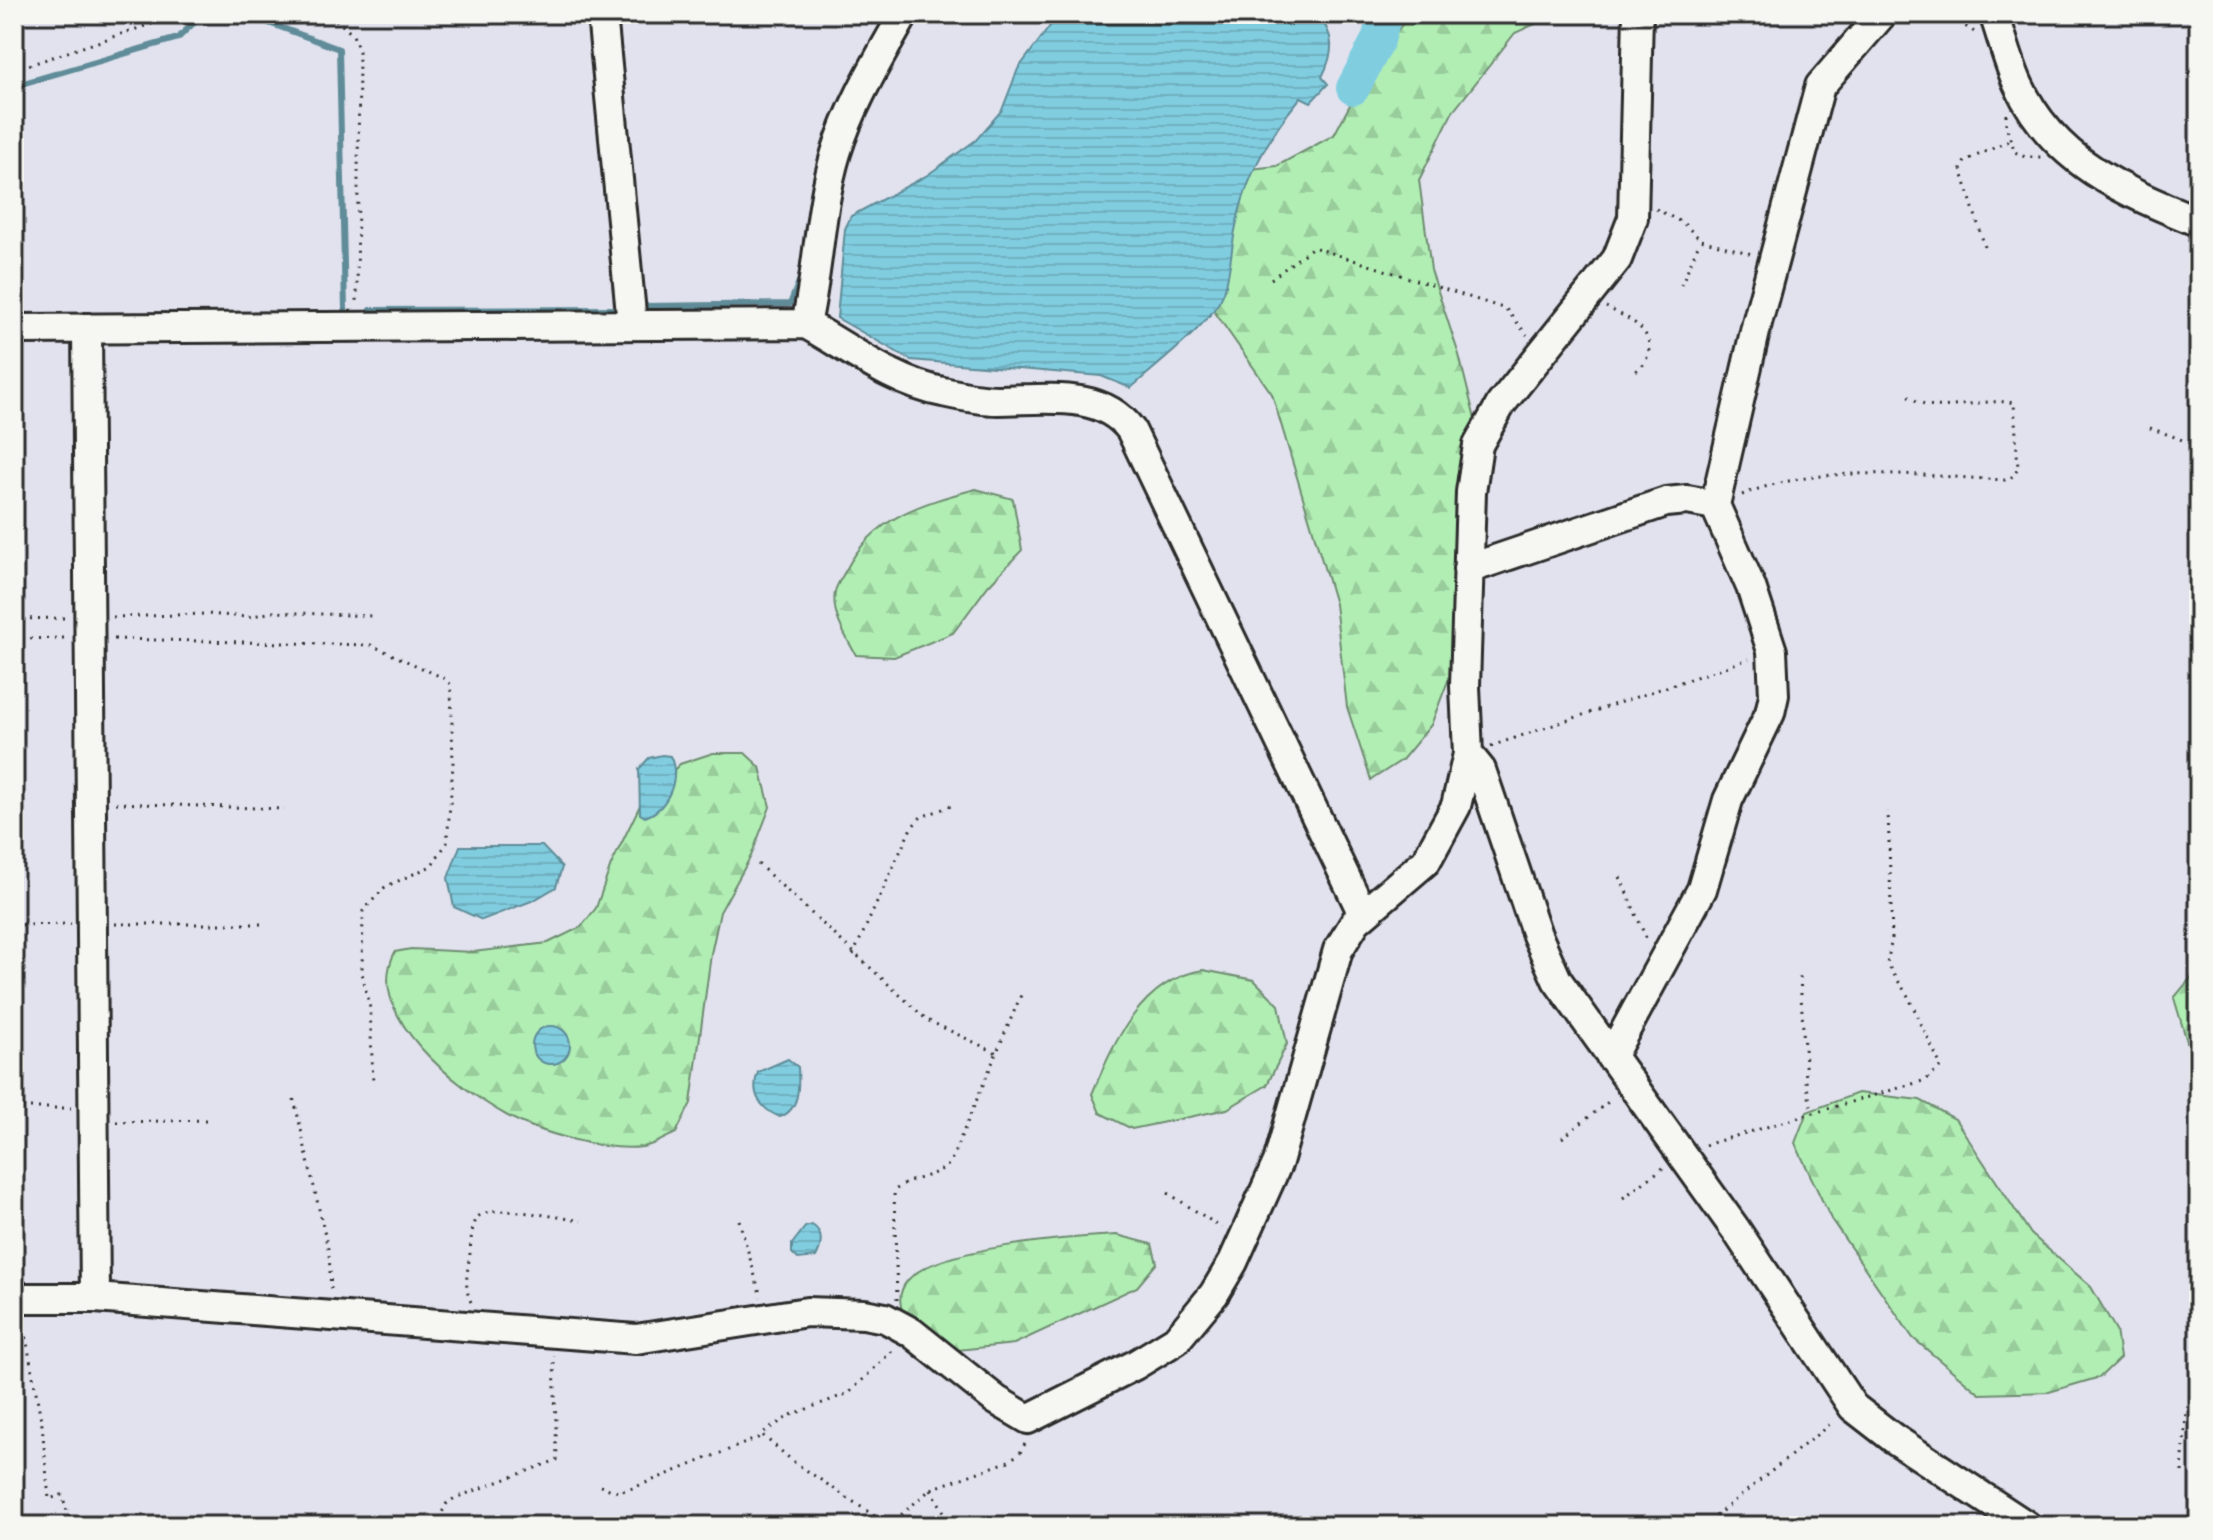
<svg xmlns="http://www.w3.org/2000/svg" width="2213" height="1540" viewBox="0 0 2213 1540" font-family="'Gochi Hand',sans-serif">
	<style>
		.forest { fill: url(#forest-firs); stroke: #6e8c70; stroke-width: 2 }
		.water { fill: url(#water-rules); stroke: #5f8c98; stroke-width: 2 }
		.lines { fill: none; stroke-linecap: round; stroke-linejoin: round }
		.stream { stroke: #5f8c98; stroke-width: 6 }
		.river { stroke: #81cde0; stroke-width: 34 }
		.minor-casing { stroke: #2b2b2b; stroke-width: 34 }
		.path { stroke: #2b2b2b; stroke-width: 3; stroke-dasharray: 2 6; stroke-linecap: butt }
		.minor { stroke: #f6f6f2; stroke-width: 28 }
	</style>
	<defs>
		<pattern id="forest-firs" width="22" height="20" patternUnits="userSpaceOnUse" patternTransform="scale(2)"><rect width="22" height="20" fill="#b1eeb4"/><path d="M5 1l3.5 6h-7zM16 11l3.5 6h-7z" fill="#98cc9b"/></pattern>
		<pattern id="water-rules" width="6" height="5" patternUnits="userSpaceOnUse" patternTransform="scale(2)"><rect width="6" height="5" fill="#81cde0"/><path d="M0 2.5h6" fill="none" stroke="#70b0c0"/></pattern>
	</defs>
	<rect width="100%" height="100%" fill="#e1e2ee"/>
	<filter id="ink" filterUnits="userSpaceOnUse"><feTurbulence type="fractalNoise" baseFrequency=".0125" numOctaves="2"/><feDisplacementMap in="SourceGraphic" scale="16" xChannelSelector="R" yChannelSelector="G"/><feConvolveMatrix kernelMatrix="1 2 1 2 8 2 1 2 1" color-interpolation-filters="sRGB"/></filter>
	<g filter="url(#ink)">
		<path class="forest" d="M 1410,14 L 1537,14 L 1535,24 L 1515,33 L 1452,113 L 1419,180 L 1431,270 L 1459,355 L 1480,439 L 1467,631 L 1431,725 L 1402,760 L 1371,780 L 1347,707 L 1335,604 L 1272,394 L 1214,311 L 1190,246 L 1207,174 L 1277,166 L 1334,135 L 1370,67 Z
			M 976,489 L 1013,499 L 1022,550 L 988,586 L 953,633 L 894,657 L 856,655 C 846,637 831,614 835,592 C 836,585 843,576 846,570 C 873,517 922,503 976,489 Z
			M 713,753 L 745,753 L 760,767 L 770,807 L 751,856 L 720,912 L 711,954 L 691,1103 L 676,1133 C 666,1137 653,1146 642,1147 C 606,1152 537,1132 506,1115 C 458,1088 362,1015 395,952 L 411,949 L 473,952 L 548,943 L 581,927 L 596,908 L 611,865 L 642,801 L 680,764 Z
			M 2199,968 L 2199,1082 L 2174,998 Z
			M 1203,970 L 1254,980 L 1279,1005 L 1287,1044 L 1267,1085 L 1227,1109 L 1132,1129 L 1100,1113 L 1092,1094 C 1114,1042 1141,980 1203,970 Z
			M 1858,1093 L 1920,1100 L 1955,1119 L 2031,1234 L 2091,1287 L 2116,1330 L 2120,1358 L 2100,1377 L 2049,1392 L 1980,1394 L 1913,1338 L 1831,1219 L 1795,1143 L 1807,1112 Z
			M 1117,1235 L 1152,1244 L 1157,1263 L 1137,1287 L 1014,1344 L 958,1350 L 907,1326 C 901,1309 895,1295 908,1280 C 936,1247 1074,1237 1117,1235 Z"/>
		<path class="water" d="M 1059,14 L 1317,14 C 1336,36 1334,53 1322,77 L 1328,84 L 1311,102 L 1301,97 C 1269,135 1246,176 1236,226 C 1231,247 1231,271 1224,292 C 1213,323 1156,365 1131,388 L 1101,376 L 911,360 L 837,318 L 845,229 L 851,216 L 926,176 L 976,140 L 1002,110 L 1018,69 Z
			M 662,755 L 670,756 C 681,778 668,809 645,817 L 640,814 L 639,769 L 649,758 Z
			M 460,846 L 542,846 L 562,867 L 556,887 L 534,900 L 482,920 L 454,907 L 448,878 Z
			M532 1045a19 19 0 1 1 38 0a19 19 0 1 1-38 0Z
			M 788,1059 L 798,1067 C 799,1086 800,1110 780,1117 C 760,1109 750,1093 758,1072 Z
			M 812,1225 C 824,1232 822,1246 816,1257 L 798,1259 L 792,1253 L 792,1244 L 805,1227 Z"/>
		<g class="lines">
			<path class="stream" d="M 245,14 L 339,49 L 345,309
				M 14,86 L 178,38 L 203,14
				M 642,299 L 644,306 L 790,304 L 802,274
				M 371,310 L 621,309"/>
			<path class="river" d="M 1353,88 L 1378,40 L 1385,14"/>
			<defs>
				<path id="minor" d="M 602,14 L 632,324
					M 1994,14 C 2002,37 2008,62 2018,84 C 2053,162 2125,192 2199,222
					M 806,324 C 819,267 819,209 836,153 C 851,104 879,59 904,14
					M 87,328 L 95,1298
					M 14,329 L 806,324 C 849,348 894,383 943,392 C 961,396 981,400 998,400 C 1042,400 1101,389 1131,430 L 1363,914
					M 1468,569 L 1666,502 L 1687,500 L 1715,505
					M 1468,754 L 1481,770 L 1537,935 L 1557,980 L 1736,1230 L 1853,1407 L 1893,1438 L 2027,1526
					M 1611,1057 L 1702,889 L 1728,800 L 1770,713 L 1774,695 L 1772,651 L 1751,587 L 1715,505 L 1757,323 L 1820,86 L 1882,14
					M 14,1298 L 95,1298 L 636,1339 L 807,1312 L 864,1314 L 885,1318 L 911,1332 L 996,1400 L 1028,1419 L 1135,1365 L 1176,1340 L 1214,1294 L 1233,1262 L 1278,1162 L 1338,950 L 1356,921 L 1426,861 L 1456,806 L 1468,754 L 1465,686 L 1471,492 L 1478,445 L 1501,404 L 1617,259 L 1633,218 L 1638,14"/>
			</defs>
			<use href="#minor" class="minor-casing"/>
			<path class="path" d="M 330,14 L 353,35 L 359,51 L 357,306
				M 1945,14 L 1976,33
				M 2189,14 L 2199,18
				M 14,70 L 175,16
				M 2006,114 L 2006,126 L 2015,152 L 2025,157 L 2042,157
				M 1656,209 L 1683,223 L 1701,240 L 1752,254
				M 1985,247 L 1961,169 L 1965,161 L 2009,141
				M 1271,279 L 1313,247 L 1506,309 L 1527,335
				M 1681,285 L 1700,241
				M 1606,307 C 1625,317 1655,328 1648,355 C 1645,364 1640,370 1631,373
				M 2150,428 L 2199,446
				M 1742,495 C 1822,462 1920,476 2005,480 L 2014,476 L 2018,468 L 2014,403 C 1975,396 1937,420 1906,394
				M 113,617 L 206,614 L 248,617 L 273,612 L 373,616
				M 14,619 L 65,618
				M 14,639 L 66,638
				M 114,639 L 371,645 L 446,679 L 451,685 L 453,765 L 447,843 L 431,866 L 385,887 L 363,911 L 362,973 L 370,1008 L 373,1084
				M 1491,746 L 1749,659
				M 116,803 L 284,809
				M 758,864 L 927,1020 L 997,1053
				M 1620,877 L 1647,940
				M 115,924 L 263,924
				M 14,925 L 71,924
				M 853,955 L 911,828 L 921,817 L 951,806
				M 1800,977 L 1806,1081 L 1812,1112
				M 294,1099 L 329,1253 L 331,1291
				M 14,1108 L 71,1108
				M 116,1122 L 208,1120
				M 1562,1138 L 1612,1099
				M 1705,1145 L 1926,1080 L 1941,1066 L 1908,996 L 1887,964 L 1892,938 L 1888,811
				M 1168,1193 L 1222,1228
				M 1623,1198 L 1663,1168
				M 739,1220 L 761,1297
				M 897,1300 L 894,1191 C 911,1176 934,1179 950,1163 L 1021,995
				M 471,1302 C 463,1286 468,1270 470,1253 C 471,1242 471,1226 478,1217 C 489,1203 563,1218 581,1221
				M 23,1321 L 42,1425 L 49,1499 L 62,1495 L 72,1526
				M 2182,1472 L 2186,1414 L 2199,1370
				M 600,1486 L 618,1492 L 633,1488 L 763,1436
				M 931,1489 L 952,1526
				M 888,1525 L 794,1462 L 761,1434 L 791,1415 L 849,1393 L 893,1350
				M 889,1525 L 931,1489 L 1007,1462 L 1020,1453 L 1026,1442
				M 435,1526 L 447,1503 L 455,1498 L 557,1460 L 554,1356
				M 1703,1526 L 1834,1421"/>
			<use href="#minor" class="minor"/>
		</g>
	</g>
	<rect width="2213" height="1540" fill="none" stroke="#f6f6f2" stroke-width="48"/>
	<rect x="24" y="24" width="2165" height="1492" fill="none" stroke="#2b2b2b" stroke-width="3" filter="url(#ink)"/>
</svg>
